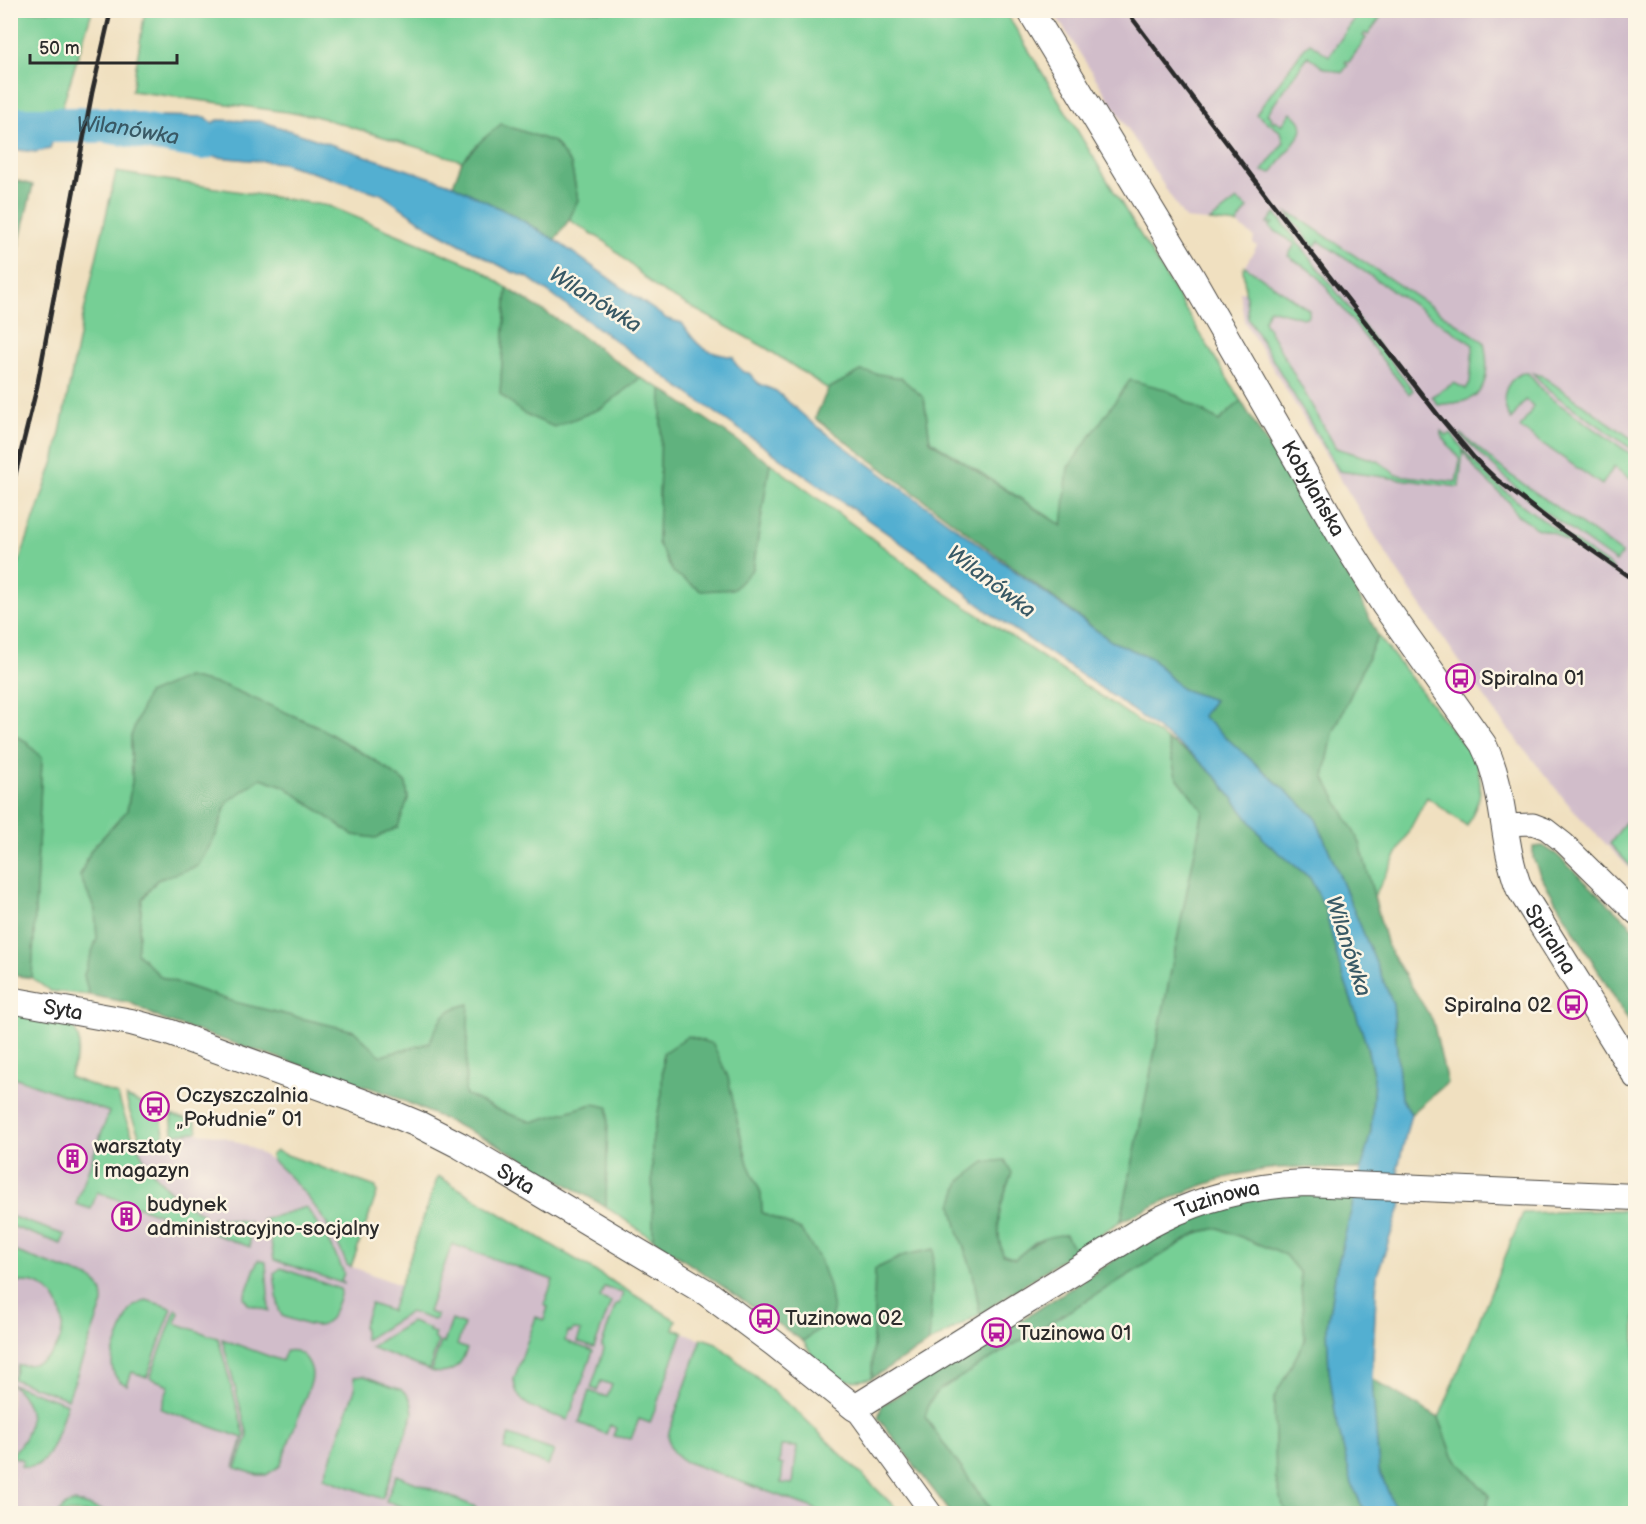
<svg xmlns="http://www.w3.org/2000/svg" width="1646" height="1524" viewBox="0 0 1646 1524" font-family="'Balsamiq Sans',sans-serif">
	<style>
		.industrial { fill: #d1bdca }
		.green { fill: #76cf95; stroke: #507d60; stroke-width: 1.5; fill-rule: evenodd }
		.forest { fill: #60b27e; stroke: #466e54; stroke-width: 1.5 }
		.water { fill: #53afd1; stroke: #3f6d7e; stroke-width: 1.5 }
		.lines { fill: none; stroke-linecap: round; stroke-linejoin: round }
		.river { stroke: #53afd1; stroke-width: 36 }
		.minor-casing { stroke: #494641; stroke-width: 23 }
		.tertiary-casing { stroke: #494641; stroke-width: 28 }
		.minor { stroke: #fff; stroke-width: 21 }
		.tertiary { stroke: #fff; stroke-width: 26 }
		.rail { stroke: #2b2b2b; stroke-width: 4.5 }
		.labels { text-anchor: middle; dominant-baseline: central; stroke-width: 5; stroke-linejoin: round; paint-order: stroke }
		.street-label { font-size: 21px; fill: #2b2b2b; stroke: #fcf5e5 }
		.poi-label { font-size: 21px; fill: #2b2b2b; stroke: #fcf5e5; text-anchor: start }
		.water-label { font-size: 22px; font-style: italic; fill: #395965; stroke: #fcf5e5 }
	</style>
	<rect width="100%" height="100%" fill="#fcf5e5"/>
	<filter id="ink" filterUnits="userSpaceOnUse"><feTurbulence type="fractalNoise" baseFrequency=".0167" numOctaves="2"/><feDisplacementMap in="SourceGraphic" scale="12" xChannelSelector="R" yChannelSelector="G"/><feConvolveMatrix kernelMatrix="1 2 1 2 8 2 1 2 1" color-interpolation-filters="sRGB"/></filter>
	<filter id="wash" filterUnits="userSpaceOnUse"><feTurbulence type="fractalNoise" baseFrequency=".008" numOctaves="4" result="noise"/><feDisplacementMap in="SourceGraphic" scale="24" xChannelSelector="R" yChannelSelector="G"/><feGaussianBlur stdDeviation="1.35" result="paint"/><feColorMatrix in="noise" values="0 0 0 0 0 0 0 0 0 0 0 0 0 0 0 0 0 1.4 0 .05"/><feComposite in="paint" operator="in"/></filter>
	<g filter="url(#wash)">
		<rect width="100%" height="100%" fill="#f0e0c0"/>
		<path class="industrial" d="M 1053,11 L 1635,11 L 1635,874 L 1573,810 L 1501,720 L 1464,668 L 1393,565 L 1244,321 L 1240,292 L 1246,291 L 1243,269 L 1257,246 L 1253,243 L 1254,237 L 1237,224 L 1185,219 Z
			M 10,1076 L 109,1112 L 77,1204 L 97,1192 L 203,1214 L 173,1195 L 150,1168 L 138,1148 L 162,1138 L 187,1132 L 216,1135 L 233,1140 L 253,1149 L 272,1160 L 298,1184 L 313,1202 L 335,1235 L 347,1265 L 400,1285 L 438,1176 L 676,1320 L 673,1330 L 716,1343 L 803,1417 L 901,1513 L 11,1513 Z"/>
		<path class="green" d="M 10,11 L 92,11 L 61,111 L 11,107 Z
			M 145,11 L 1005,11 L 1241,401 L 1219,421 L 1165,389 L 1068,467 L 1063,526 L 930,440 L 924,398 L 861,371 L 828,389 L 766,348 L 656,288 L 606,242 L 569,220 L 578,200 L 571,164 L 554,142 L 483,139 L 462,161 L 315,116 L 132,91 Z
			M 1360,11 L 1385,11 L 1368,35 L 1365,33 L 1363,36 L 1366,38 L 1349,62 L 1346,61 L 1345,63 L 1348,65 L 1342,73 L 1322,67 L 1308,56 L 1267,114 L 1272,118 L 1271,120 L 1273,122 L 1275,120 L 1282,125 L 1291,112 C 1298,118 1304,123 1301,133 L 1272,173 L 1262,171 L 1284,142 L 1281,132 L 1256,114 L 1304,48 L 1310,43 L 1329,56 Z
			M 116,172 L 329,206 L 476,267 L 507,288 L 500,394 L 602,408 L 640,378 L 662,389 L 658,543 L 753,569 L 770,463 L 947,594 L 1167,740 L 1176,776 L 1203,811 L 1121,1221 L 1075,1251 L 1066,1235 L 1035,1242 L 1015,1259 L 1003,1255 C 993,1224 1001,1202 1012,1172 L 958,1231 L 973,1273 L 980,1314 L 929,1343 L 934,1250 L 905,1255 L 875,1269 L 872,1378 C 836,1388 821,1370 803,1341 L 816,1331 L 829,1323 L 801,1230 L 762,1213 L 761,1193 L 748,1164 L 739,1129 L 663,1054 L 662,1093 L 652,1143 L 653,1239 L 606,1207 L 608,1107 L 593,1104 L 532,1122 L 500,1111 L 464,1094 L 440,1021 L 429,1043 L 381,1056 L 354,1031 L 234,1002 L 161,977 L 137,953 L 142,900 L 157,880 L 198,866 L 216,835 L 227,802 L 261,778 L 284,786 L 353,835 L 408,799 L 406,783 L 377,762 L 317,726 L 225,686 L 131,736 L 132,782 L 127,811 L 91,850 L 80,876 L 95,910 L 97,938 L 84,975 L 89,995 L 50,991 L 32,978 L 42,758 L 24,740 L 11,734 L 11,586 L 55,458 L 83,316 Z
			M 1237,200 L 1248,208 L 1237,224 L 1210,221 Z
			M 1275,213 L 1413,390 L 1409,394 L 1316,274 L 1288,256 L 1295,244 L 1269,227 L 1273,223 L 1267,224 Z
			M 1287,213 L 1297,217 L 1484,342 C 1488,362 1491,391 1467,400 C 1458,404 1448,403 1438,405 L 1432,396 L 1454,383 L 1466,389 L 1470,382 L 1473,345 L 1319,241 L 1314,247 Z
			M 1245,266 L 1309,310 L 1309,316 L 1303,318 L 1269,309 L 1264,321 L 1336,448 L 1378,461 L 1397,475 L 1456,482 L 1460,460 L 1441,435 L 1441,431 L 1447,436 L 1451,433 C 1492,492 1555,528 1613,568 L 1611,571 L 1554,533 L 1536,528 L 1516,514 L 1510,503 L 1477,471 L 1463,451 L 1459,487 L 1339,471 L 1248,318 L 1243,269 Z
			M 1522,373 L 1528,373 L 1546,395 L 1635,457 L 1635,482 L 1614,467 L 1602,485 L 1520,428 L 1534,406 L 1525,400 L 1511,420 C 1500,402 1502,383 1522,373 Z
			M 1533,373 L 1542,376 L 1635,441 L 1635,451 L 1549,391 Z
			M 1461,434 L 1509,474 L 1622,553 L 1616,562 L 1534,504 L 1460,435 Z
			M 1378,636 L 1477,762 C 1483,793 1481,797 1467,826 L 1427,797 L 1374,897 L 1360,843 L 1324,777 L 1333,733 Z
			M 1626,821 L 1635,829 L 1635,871 L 1610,844 Z
			M 10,1012 L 69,1022 C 87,1042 77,1055 69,1077 L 118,1095 C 132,1144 155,1191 203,1214 L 198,1228 L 97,1192 L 91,1209 L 76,1204 L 109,1112 L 11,1076 Z
			M 126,1097 L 160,1111 L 164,1134 L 162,1138 L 145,1145 L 143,1144 L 130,1113 Z
			M 171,1115 L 195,1122 L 198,1130 L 196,1132 L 176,1134 L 173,1132 Z
			M 276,1151 L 376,1187 L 377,1193 L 351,1267 L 347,1265 C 331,1223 306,1190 272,1160 L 271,1155 Z
			M 438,1176 L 676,1320 L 673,1329 L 683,1332 L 650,1423 L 639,1419 L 631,1439 L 613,1436 L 616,1428 L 610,1425 L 606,1434 L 579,1423 L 589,1391 L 607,1397 L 612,1385 L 601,1381 L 597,1390 L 591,1388 L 604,1349 L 601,1347 L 616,1304 L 619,1304 L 623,1293 L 604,1287 L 600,1298 L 611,1302 L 594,1348 L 577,1342 L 581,1331 L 573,1329 L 571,1333 L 568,1332 L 565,1341 L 593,1351 L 568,1420 C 544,1411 515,1409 514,1379 L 536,1317 L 544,1320 L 548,1307 L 544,1305 L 553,1280 L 452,1244 L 428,1312 L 437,1315 L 436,1319 L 433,1320 L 410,1312 L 365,1340 L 363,1325 L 371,1304 L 391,1311 Z
			M 306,1207 C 321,1228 334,1249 344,1273 L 341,1281 L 344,1282 L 344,1284 L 274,1260 L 268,1223 L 262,1220 Z
			M 1615,1210 L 1635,1211 L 1635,1513 L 1486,1513 L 1489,1496 L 1453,1456 L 1439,1418 L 1523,1213 Z
			M 10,1216 L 65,1235 L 61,1244 L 11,1226 Z
			M 213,1217 L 249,1222 L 250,1247 L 208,1232 Z
			M 1219,1228 L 1285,1255 L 1300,1273 L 1305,1340 L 1274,1398 L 1276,1479 L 1285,1513 L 993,1513 L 925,1417 L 929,1403 L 939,1390 L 1199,1232 Z
			M 11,1250 L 89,1278 C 100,1284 103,1291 103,1303 L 68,1399 L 13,1379 L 18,1365 C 84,1369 72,1267 11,1284 Z
			M 258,1260 L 266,1262 L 269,1311 L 248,1304 L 244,1298 Z
			M 281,1268 L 340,1289 L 341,1292 C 327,1335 322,1330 282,1316 L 279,1310 L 274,1273 Z
			M 146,1300 L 172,1308 L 147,1377 L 132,1372 L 127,1385 C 96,1373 122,1333 129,1312 L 134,1306 Z
			M 176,1309 L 179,1313 L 175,1323 L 218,1338 L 245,1436 L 234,1467 L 243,1438 L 161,1409 L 169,1385 L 150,1378 Z
			M 452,1320 L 464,1325 L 457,1345 L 467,1349 C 461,1366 450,1377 431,1371 L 441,1342 L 444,1343 Z
			M 411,1322 L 430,1329 L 429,1331 L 435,1333 L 434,1337 L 438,1342 L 429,1370 L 370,1347 Z
			M 702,1338 L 716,1343 L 803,1417 L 901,1513 L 823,1513 L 813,1508 L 681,1460 C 671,1453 667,1444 669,1432 ZM 781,1446 L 797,1447 L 793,1484 L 781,1483 L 783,1465 L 779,1464 Z
			M 222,1339 L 282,1361 L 286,1351 C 303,1347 315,1366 311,1382 L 280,1466 L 266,1475 L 258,1475 L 236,1468 L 248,1436 Z
			M 364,1376 L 402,1390 C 411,1396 412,1403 413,1414 L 383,1497 L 380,1498 L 324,1478 L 355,1389 L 354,1377 Z
			M 11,1384 L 67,1404 C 59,1424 51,1476 21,1466 L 23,1460 L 14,1457 L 13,1453 C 36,1430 35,1404 11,1384 Z
			M 509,1435 L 554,1451 L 548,1465 L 504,1449 Z
			M 396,1475 L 476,1507 L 474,1513 L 420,1513 L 386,1501 Z
			M 75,1502 L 111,1513 L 58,1513 L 66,1505 Z"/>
		<path class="forest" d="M 501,124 L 554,142 L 571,164 L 578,200 L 569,220 L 555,240 L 513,215 L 453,185 L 462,161 L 483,139 Z
			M 11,179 L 33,185 L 11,277 L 10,179 Z
			M 507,288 L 566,325 L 640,378 L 602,408 L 554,427 L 524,414 L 500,394 Z
			M 861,371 L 901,378 L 924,398 L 930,441 L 1062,526 L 1068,468 L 1130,380 L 1165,389 L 1219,421 L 1241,401 L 1355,588 L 1378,636 L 1333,733 L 1324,777 L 1360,843 L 1387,946 L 1433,1021 L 1447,1083 L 1411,1114 L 1401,1098 L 1393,1004 L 1315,817 L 1202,716 L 1214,700 L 1182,689 L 1151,658 L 1111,641 L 815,418 L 828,389 Z
			M 662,389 L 770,463 L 753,569 L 734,589 L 701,591 L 673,572 L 658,543 Z
			M 187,677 L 225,686 L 317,726 L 377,762 L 406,783 L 408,799 L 398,827 L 376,838 L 353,835 L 284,786 L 261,778 L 227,802 L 216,835 L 198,866 L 157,880 L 142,899 L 137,953 L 161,977 L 234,1002 L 354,1031 L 381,1056 L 429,1043 C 441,1019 441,1010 469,1004 L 465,1094 L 500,1111 L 532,1122 L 593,1104 L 608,1107 L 606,1207 L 491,1141 L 389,1094 L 163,1020 L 131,1003 L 89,995 L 84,975 L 97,938 L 95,910 L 80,876 L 91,850 L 127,811 L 132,782 L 131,736 L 147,694 Z
			M 11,734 L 24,740 L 42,758 L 32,978 L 11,975 Z
			M 1167,740 L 1195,757 L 1219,780 L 1266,842 L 1310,878 L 1325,908 L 1339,964 L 1366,1043 L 1374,1078 L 1371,1131 L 1362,1169 C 1331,1170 1299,1165 1269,1169 C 1216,1175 1169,1199 1121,1221 L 1203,811 L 1176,776 Z
			M 1543,846 L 1556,854 L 1635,929 L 1636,1025 L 1633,1028 L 1540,875 L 1533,858 L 1533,847 Z
			M 688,1036 L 713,1044 L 728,1077 L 739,1129 L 748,1164 L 761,1193 L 762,1213 L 801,1230 L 819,1258 L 829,1286 L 833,1311 L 829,1324 L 816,1331 L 803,1341 L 653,1239 L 652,1143 L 662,1093 L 663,1053 Z
			M 1005,1160 L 1012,1173 C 1001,1201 993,1225 1003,1255 L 1015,1259 C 1033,1244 1042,1235 1066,1235 L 1075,1251 L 980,1314 L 973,1273 L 958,1231 L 952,1205 L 960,1181 L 985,1162 Z
			M 1275,1193 L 1356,1195 L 1336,1271 L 1327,1326 L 1329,1370 L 1336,1418 L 1352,1484 L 1365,1513 L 1285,1513 L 1276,1479 L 1274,1398 L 1305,1340 L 1300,1273 L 1285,1255 L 1219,1228 L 1199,1232 L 939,1390 L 929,1403 L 925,1417 L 993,1513 L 951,1513 L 878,1418 L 882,1405 L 1017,1323 L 1153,1235 L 1214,1206 Z
			M 934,1249 L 929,1343 L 872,1378 L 875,1269 L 905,1255 Z
			M 1372,1379 L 1439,1418 L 1453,1456 L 1489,1496 L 1486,1513 L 1397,1513 L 1379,1470 Z"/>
		<path class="water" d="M 11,107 L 61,111 L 50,149 L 35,152 L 11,149 Z
			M 161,116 L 206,117 L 212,123 L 218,120 L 261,121 L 453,185 L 513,215 L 555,240 L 667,319 L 682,323 C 698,348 704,352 733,357 L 735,363 L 743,372 L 749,373 L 759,384 L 776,391 L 811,422 L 1111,641 L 1151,658 L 1182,689 L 1214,700 L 1202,716 L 1315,817 L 1393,1004 L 1401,1098 L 1411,1114 L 1398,1167 L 1403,1199 L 1377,1275 L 1372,1379 L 1379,1470 L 1397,1513 L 1365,1513 L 1352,1484 L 1336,1418 L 1329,1370 L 1327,1326 L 1336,1271 L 1371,1131 L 1374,1078 L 1366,1043 L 1339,964 L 1325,908 L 1310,878 L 1266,842 L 1219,780 L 1195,757 L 1117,699 L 991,614 L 928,562 L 682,389 L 527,277 L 512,272 L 432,229 L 381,194 L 282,163 L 151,151 Z"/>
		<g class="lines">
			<path class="river" id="s1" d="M 10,125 L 106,125 L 203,142"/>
		</g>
	</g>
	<g filter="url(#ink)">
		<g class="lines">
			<defs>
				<path id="minor" d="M 1503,825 L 1533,824 L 1546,829 L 1564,843 L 1636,914
					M 855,1408 L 932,1514"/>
				<g id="tertiary">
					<path id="s2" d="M 1030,10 L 1191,276 L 1339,533 L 1385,606 L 1483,744 C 1506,789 1501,841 1519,888 L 1636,1076"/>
					<path id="s3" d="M 10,1000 L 131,1022 L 168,1032 L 379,1108 L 420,1125 L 461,1146 L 707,1293 L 775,1344 L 855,1408 L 1146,1227 C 1196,1199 1249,1185 1305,1183 L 1636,1197"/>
				</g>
			</defs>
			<use href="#minor" class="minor-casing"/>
			<use href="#tertiary" class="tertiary-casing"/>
			<use href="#minor" class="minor"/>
			<use href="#tertiary" class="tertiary"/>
			<path class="rail" d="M 1126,10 L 1269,199 L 1438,415 L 1475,459 L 1496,479 L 1561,529 L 1636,581
				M 10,496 L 37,387 L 92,93 L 111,10"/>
		</g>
	</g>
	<defs>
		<symbol id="bus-ring" viewBox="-11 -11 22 22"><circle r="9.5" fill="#fcf5e5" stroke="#b5179e" stroke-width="1.5"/><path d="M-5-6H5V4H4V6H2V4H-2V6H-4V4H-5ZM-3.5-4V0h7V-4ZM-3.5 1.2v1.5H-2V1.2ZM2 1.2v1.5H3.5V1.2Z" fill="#b5179e"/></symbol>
		<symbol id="building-ring" viewBox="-11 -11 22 22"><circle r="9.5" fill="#fcf5e5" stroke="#b5179e" stroke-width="1.5"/><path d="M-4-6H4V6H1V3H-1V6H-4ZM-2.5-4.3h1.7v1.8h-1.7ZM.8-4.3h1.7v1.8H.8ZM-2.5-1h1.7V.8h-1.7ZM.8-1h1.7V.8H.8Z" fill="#b5179e"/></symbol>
	</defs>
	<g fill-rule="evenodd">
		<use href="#bus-ring" x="1444" y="662" width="33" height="33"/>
		<use href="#bus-ring" x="1556" y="988" width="33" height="33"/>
		<use href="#bus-ring" x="138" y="1090" width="33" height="33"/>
		<use href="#building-ring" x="56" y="1142" width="33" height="33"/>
		<use href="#building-ring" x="110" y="1200" width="33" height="33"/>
		<use href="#bus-ring" x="748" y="1302" width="33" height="33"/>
		<use href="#bus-ring" x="980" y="1316" width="33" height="33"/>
	</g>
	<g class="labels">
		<g class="street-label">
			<text stroke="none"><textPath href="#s2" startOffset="556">Kobylańska</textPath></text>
			<text stroke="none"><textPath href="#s2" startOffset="1072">Spiralna</textPath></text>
			<text stroke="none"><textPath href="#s3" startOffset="54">Syta</textPath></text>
			<text stroke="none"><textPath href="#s3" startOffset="540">Syta</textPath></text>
			<text stroke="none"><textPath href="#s3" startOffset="1370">Tuzinowa</textPath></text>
		</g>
		<g class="poi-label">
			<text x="1481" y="678">Spiralna 01</text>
			<text x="1552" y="1005" text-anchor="end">Spiralna 02</text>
			<text x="176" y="1095">Oczyszczalnia<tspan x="176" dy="24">„Południe” 01</tspan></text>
			<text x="94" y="1146">warsztaty<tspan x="94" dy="24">i magazyn</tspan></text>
			<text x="147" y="1204">budynek<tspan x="147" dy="24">administracyjno-socjalny</tspan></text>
			<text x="785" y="1318">Tuzinowa 02</text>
			<text x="1018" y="1333">Tuzinowa 01</text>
		</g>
		<g class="water-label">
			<text stroke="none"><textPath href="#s1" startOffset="118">Wilanówka</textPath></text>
			<text transform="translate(595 300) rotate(32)">Wilanówka</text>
			<text transform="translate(991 582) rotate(37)">Wilanówka</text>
			<text transform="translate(1348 946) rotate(72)">Wilanówka</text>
		</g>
	</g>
	<rect width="1646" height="1524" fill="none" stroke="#fcf5e5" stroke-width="36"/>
	<path d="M30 54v9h147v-9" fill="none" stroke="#2b2b2b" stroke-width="3"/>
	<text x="39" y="54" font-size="18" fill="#2b2b2b" stroke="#fcf5e5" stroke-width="4.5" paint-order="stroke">50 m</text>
</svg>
